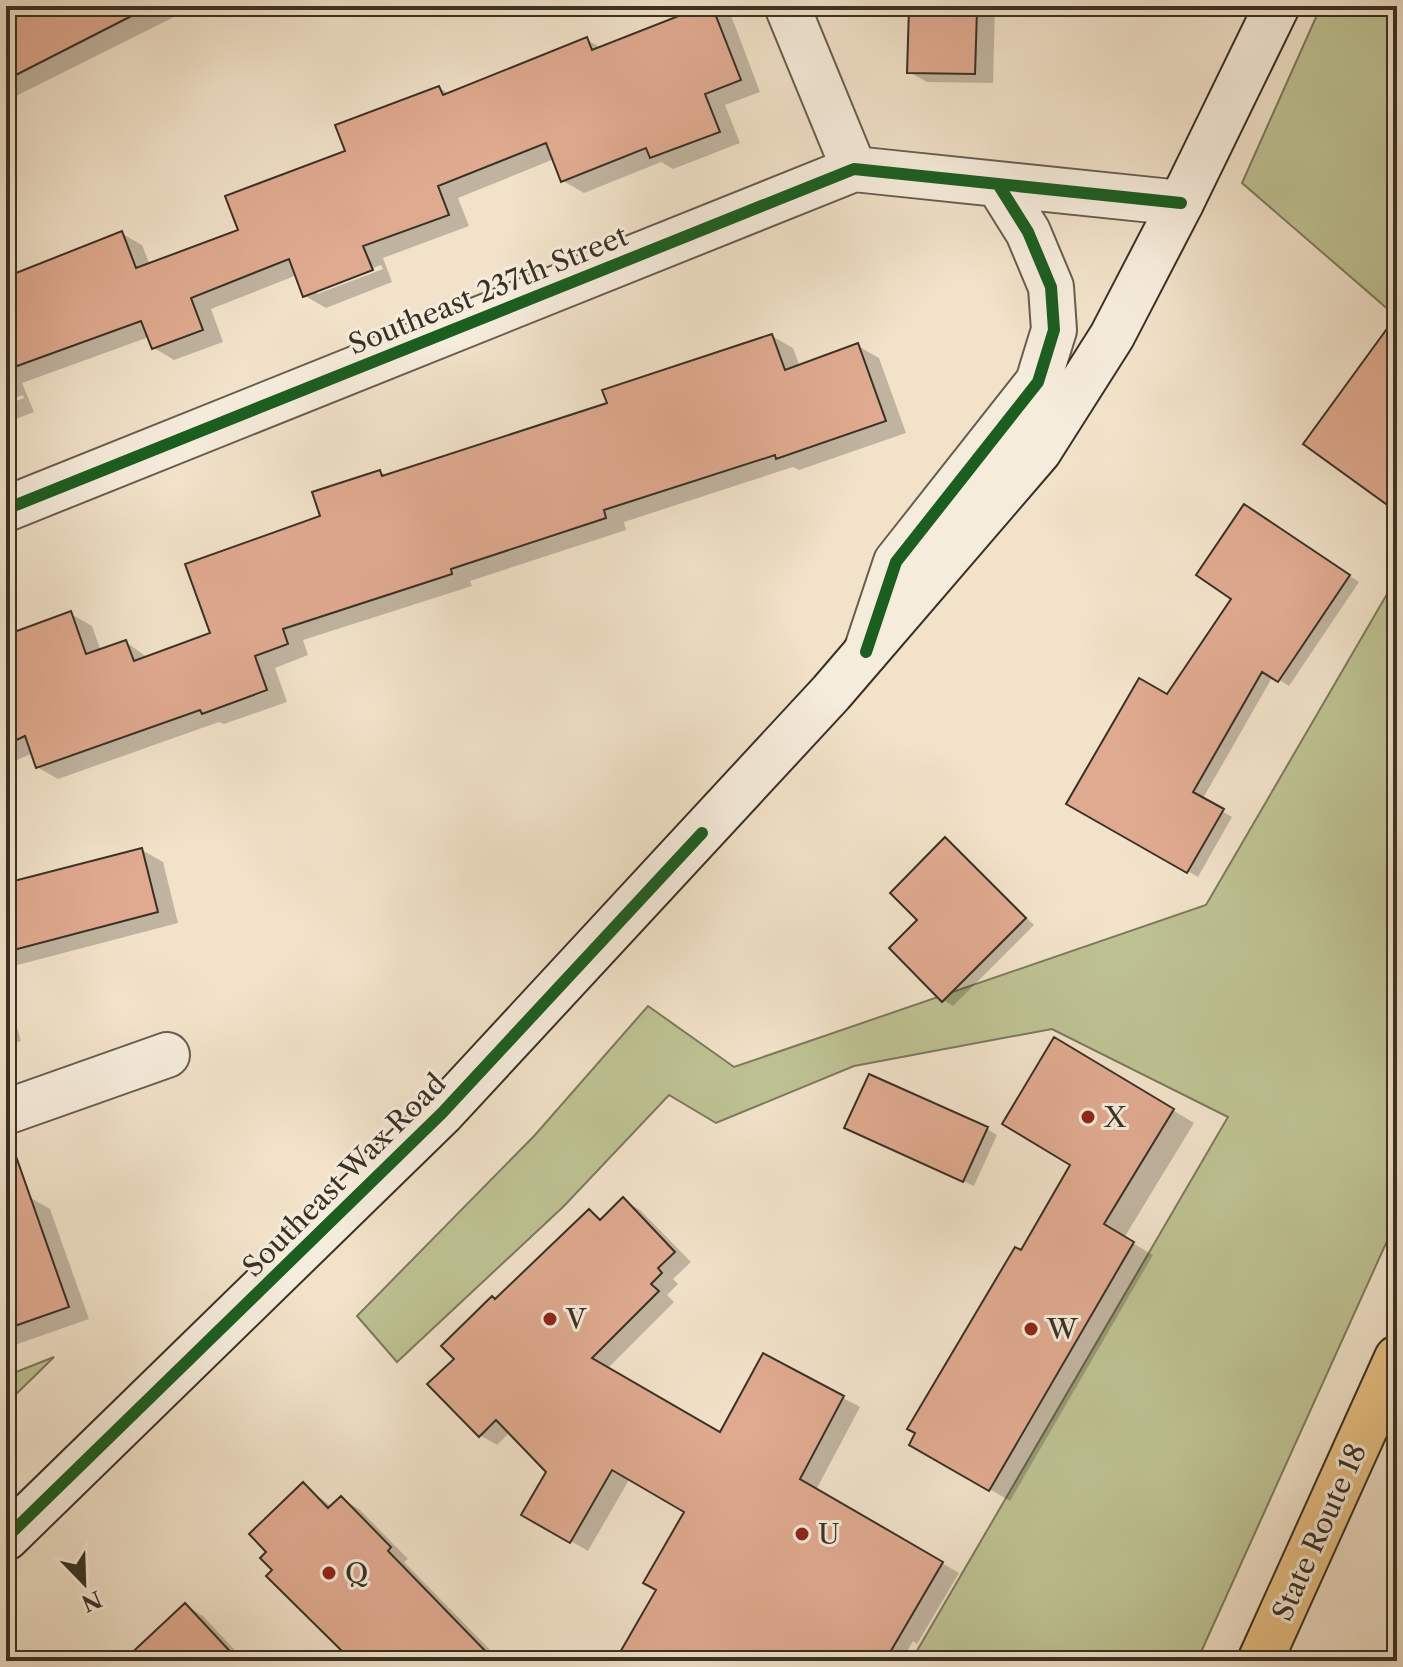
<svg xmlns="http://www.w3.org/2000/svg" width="1403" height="1667" viewBox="0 0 1403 1667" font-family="'Libre Caslon Text',serif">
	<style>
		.green { fill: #bec293; stroke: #7c7a5c; stroke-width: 2 }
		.shadow { fill: #0003; fill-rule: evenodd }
		.building { fill: #e0aa90; stroke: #393126; stroke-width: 2 }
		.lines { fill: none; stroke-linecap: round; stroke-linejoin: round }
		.minor-casing { stroke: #675d4f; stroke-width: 48 }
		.secondary-casing { stroke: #393126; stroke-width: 48 }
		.motorway-casing { stroke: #393126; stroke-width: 48 }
		.minor { stroke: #f6ecdc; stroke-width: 44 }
		.secondary { stroke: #f6ecdc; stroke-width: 44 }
		.motorway { stroke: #e8c184; stroke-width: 44 }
		.cycleway-casing { stroke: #f6ecdc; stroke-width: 17 }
		.cycleway { stroke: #1b5e20; stroke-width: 12 }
		.poi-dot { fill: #8f2418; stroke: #f6ecdc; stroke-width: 3 }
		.labels { text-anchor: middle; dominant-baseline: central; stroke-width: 6; stroke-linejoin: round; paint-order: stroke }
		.street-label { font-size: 28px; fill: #393126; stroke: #f6ecdc }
		.poi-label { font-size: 28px; fill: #393126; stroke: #f6ecdc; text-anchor: start }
	</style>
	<rect width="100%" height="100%" fill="#f1e2c9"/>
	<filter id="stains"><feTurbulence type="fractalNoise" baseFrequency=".0025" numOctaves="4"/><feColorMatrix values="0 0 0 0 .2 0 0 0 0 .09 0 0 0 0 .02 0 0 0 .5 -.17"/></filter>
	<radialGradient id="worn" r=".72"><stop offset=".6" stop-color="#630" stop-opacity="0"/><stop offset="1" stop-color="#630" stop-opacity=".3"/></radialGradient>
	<path class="green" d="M 1321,6 L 1397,6 L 1397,317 L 1242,183 Z
		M 1397,577 L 1397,1219 L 1197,1661 L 911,1661 L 1228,1117 L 1052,1029 L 854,1066 L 716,1123 L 669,1095 L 564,1206 L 397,1362 L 357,1316 L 535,1135 L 648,1006 L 734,1067 L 1206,905 Z
		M 54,1357 L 6,1404 L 6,1376 Z"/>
	<path class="shadow" d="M 6,6 L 196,6 L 6,101 Z
		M 710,6 L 732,18 L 760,92 L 725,105 L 740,143 L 673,169 L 661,162 L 584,193 L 563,181 L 554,159 L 458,198 L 469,226 L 383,258 L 392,282 L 326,308 L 305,296 L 297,275 L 211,309 L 223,342 L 174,360 L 154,348 L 149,337 L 22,383 L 34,412 L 6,423 L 6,405 L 24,398 L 23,395 L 6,401 L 6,279 L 121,233 L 142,245 L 150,265 L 241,231 L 439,88 L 450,94 L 587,40 L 601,48 ZM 381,265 L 383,269 L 317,294 L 317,290 Z
		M 931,6 L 995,6 L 993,83 L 927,82 L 909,72 Z
		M 772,336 L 793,348 L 800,367 L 858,346 L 879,358 L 906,433 L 799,470 L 793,467 L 624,522 L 626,530 L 470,581 L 472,586 L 303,640 L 308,655 L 275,668 L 287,702 L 224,724 L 219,722 L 58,779 L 37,767 L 33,753 L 6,765 L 6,637 L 71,614 L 92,626 L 101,651 L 126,642 L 148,658 L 213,634 L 322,518 L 380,472 L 388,476 L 609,404 Z
		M 1255,512 L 1359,582 L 1289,686 L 1273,676 L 1202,800 L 1232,817 L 1198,877 L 1069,803 L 1168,696 L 1234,598 Z
		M 946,840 L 1034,925 L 953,1006 L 943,1000 L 919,920 Z
		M 142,850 L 163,862 L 178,923 L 6,968 L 6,885 Z
		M 6,990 L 21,1041 L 6,1046 Z
		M 1076,1051 L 1194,1123 L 1124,1238 L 1153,1255 L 1010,1501 L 912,1444 L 1073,1164 Z
		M 987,1129 L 997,1135 L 974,1186 L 857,1133 Z
		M 29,1197 L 50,1209 L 89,1319 L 6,1348 L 6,1205 Z
		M 623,1200 L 640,1210 L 691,1262 L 673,1279 L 678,1284 L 667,1295 L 674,1302 L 607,1369 L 721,1434 L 843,1398 L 860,1407 L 816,1490 L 959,1573 L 917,1644 L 913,1641 L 902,1661 L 618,1661 L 658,1589 L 687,1511 L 630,1478 L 588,1551 L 524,1514 L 548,1471 L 510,1432 L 497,1445 L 480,1435 L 457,1359 L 497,1301 L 589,1212 L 603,1220 Z
		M 303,1485 L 332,1507 L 341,1499 L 359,1509 L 408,1559 L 404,1562 L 494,1654 L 487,1661 L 351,1661 L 268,1576 L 275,1570 Z
		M 185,1605 L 203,1616 L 245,1661 L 126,1661 Z"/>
	<path class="building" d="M 6,6 L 151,6 L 6,80 Z
		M 704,6 L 712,6 L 741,80 L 705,94 L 720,132 L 650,158 L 646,148 L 561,182 L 546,143 L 438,186 L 449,215 L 363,246 L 373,270 L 303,297 L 289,259 L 191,298 L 203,330 L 152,349 L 141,321 L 6,370 L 6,277 L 122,231 L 136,268 L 238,230 L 225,196 L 345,151 L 335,125 L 439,86 L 443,95 L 587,37 L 592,50 Z
		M 909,8 L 977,10 L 975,74 L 907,73 Z
		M 1397,315 L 1397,512 L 1303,444 Z
		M 772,334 L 785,370 L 858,343 L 886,421 L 776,459 L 775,455 L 604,510 L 606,518 L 451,569 L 452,574 L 283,629 L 288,644 L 255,656 L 267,690 L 202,714 L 200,710 L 36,768 L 25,736 L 6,745 L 6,635 L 71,611 L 86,654 L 126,640 L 134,661 L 210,633 L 185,564 L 320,516 L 312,492 L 380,470 L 382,476 L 607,403 L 602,390 Z
		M 1244,504 L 1350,575 L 1278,682 L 1262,672 L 1193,792 L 1224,809 L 1187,873 L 1066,804 L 1139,678 L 1167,694 L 1231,599 L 1196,575 Z
		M 945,837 L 1026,918 L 942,1002 L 889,948 L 917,920 L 890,893 Z
		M 142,848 L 158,912 L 6,952 L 6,883 Z
		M 1054,1037 L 1174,1109 L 1104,1224 L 1134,1242 L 989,1491 L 909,1445 L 915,1433 L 907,1429 L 1015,1247 L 1021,1250 L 1070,1165 L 1002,1124 Z
		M 869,1074 L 988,1127 L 963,1182 L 844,1128 Z
		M 12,1145 L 69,1307 L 6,1329 L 6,1146 Z
		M 623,1197 L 675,1252 L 658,1268 L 662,1273 L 651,1284 L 659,1291 L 592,1358 L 720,1432 L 763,1353 L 844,1396 L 800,1479 L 943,1562 L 885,1661 L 615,1661 L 656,1590 L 643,1583 L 684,1512 L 612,1470 L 570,1543 L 521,1515 L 546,1472 L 496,1420 L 479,1437 L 427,1384 L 454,1359 L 441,1346 L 492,1296 L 495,1299 L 589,1209 L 600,1220 Z
		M 303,1482 L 328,1508 L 341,1496 L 391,1547 L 388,1551 L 495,1661 L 352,1661 L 266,1576 L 272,1570 L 260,1558 L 266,1552 L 249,1534 Z
		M 185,1603 L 239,1661 L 123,1661 Z"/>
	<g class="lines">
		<defs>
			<path id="minor" d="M 787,6 L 854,169
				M 6,509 L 854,169 L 1181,203
				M 866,652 L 896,562 L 1038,382 L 1054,330 L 1051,287 L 1028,232 L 998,184
				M 6,1112 L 167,1055"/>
			<path id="secondary" d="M 6,1538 L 442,1113 L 831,693 L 1039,451 L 1112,336 L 1181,203 L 1277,6"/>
			<path id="motorway" d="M 1260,1661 L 1397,1358"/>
		</defs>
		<use href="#minor" class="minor-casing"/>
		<use href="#secondary" class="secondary-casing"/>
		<use href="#motorway" class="motorway-casing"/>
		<use href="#minor" class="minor"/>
		<use href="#secondary" class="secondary"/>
		<use href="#motorway" class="motorway"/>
		<defs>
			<path id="cycleway" d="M 6,509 L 854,169 L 1181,203
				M 866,652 L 896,562 L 1038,382 L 1054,330 L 1051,287 L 1028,232 L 998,184
				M 6,1538 L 442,1113 L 702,833"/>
		</defs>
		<use href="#cycleway" class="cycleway-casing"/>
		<use href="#cycleway" class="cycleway"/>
	</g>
	<g class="poi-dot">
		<circle cx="1088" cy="1117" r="8"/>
		<circle cx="550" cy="1319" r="8"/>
		<circle cx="1031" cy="1329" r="8"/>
		<circle cx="802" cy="1534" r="8"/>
		<circle cx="329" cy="1573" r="8"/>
	</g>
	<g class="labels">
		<g class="street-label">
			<text transform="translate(488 290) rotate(-22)">Southeast 237th Street</text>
			<text transform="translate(344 1175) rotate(-45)">Southeast Wax Road</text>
			<text transform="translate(1319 1532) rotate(-66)">State Route 18</text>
		</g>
		<g class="poi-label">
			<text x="1104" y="1117">X</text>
			<text x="566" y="1319">V</text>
			<text x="1047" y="1329">W</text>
			<text x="818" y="1534">U</text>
			<text x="345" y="1573">Q</text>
		</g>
	</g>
	<rect width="1403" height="1667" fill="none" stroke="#f1e2c9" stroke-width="32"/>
	<rect x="8" y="8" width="1387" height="1651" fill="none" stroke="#393126" stroke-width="4"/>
	<rect x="16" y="16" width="1371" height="1635" fill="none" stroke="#393126" stroke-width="2"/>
	<g transform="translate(84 1583) rotate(157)" stroke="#f6ecdc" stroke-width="6" paint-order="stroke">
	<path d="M0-6L14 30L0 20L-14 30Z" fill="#393126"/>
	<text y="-12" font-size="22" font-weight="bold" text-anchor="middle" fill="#393126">N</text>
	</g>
	<rect width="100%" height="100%" filter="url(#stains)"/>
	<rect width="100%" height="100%" fill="url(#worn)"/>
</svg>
